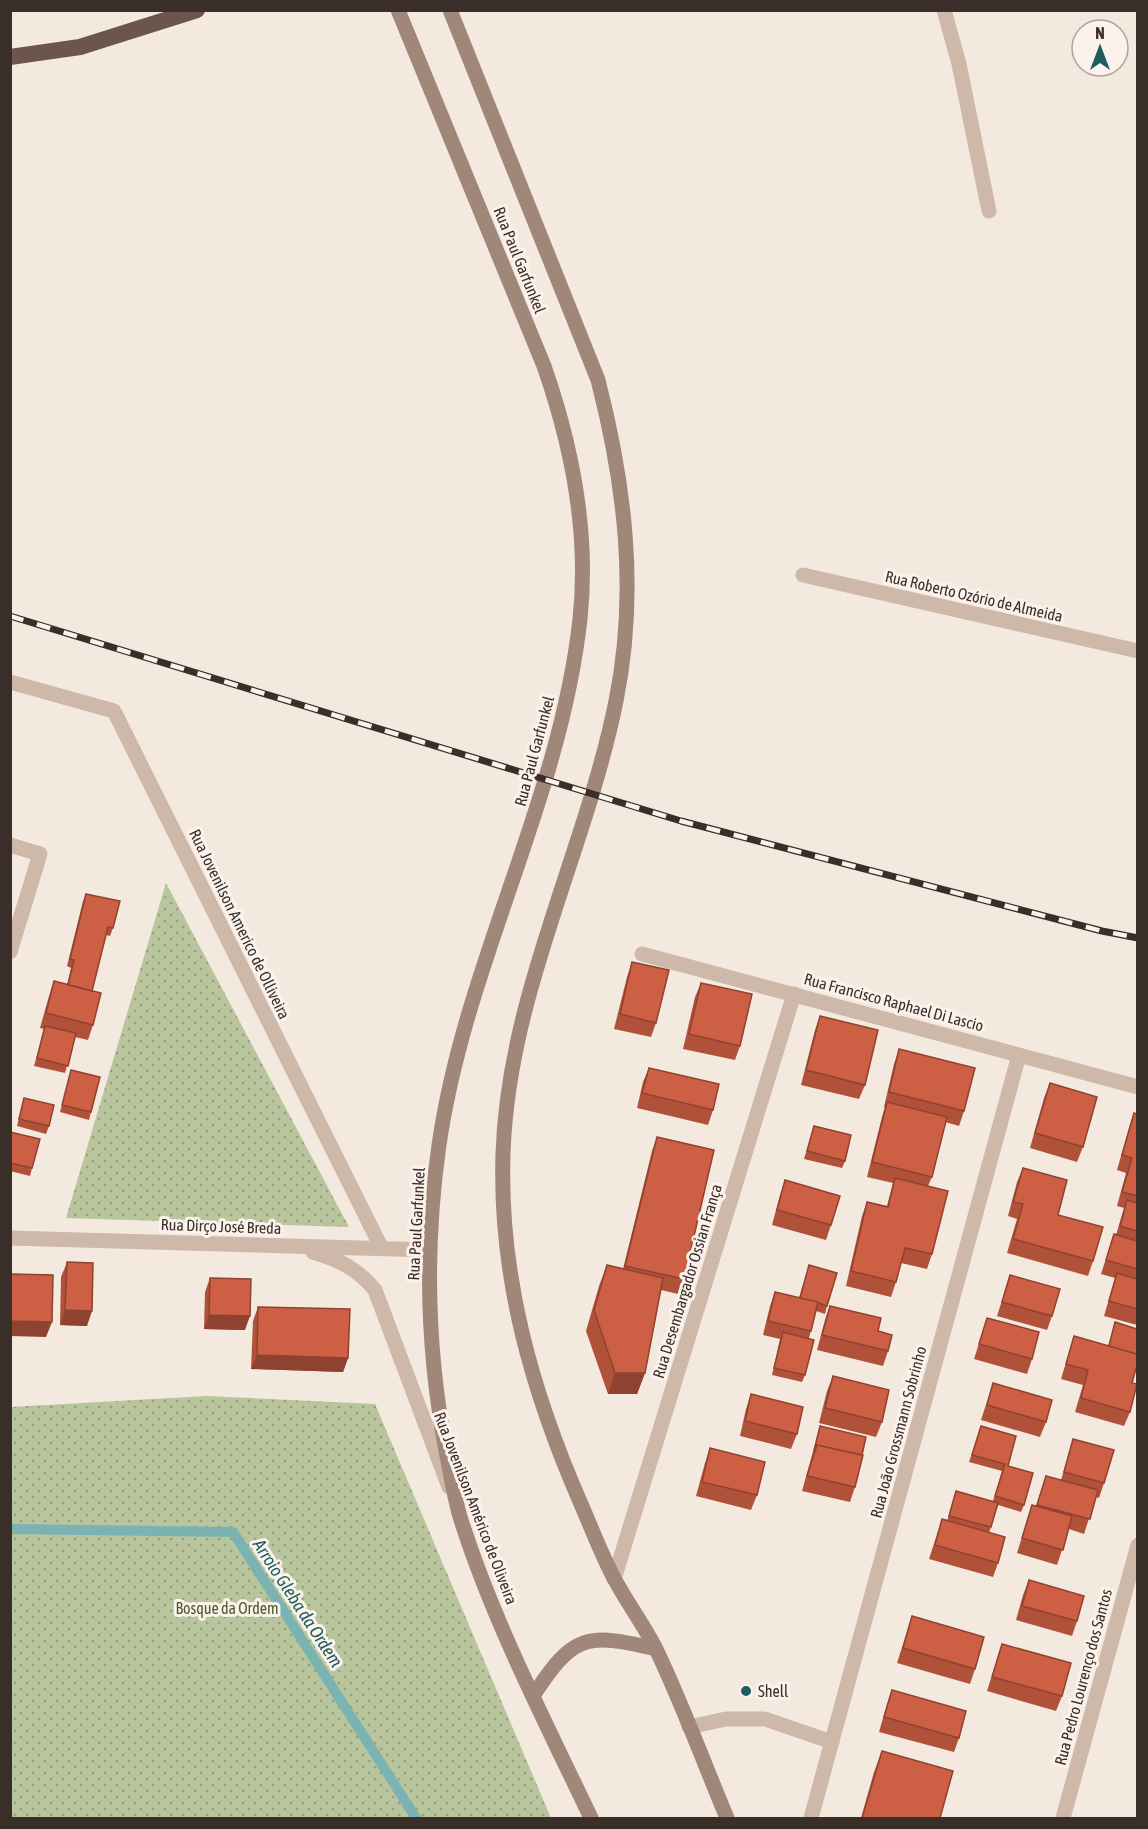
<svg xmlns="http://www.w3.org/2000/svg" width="1148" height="1829" viewBox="0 0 1148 1829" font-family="'Asap Condensed',sans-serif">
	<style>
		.park { fill: url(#park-dots) }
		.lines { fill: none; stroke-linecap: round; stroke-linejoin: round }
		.stream { stroke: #7bb3b3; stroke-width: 10 }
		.service { stroke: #cdb8a9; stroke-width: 15 }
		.minor { stroke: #cdb8a9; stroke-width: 15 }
		.secondary { stroke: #a1877a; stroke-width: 15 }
		.trunk { stroke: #6c564c; stroke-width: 16 }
		.rail-casing { stroke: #3a2e29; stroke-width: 7 }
		.rail { stroke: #fbf3eb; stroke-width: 4.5; stroke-dasharray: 14; stroke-linecap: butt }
		.wall { fill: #b0523a }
		.shaded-wall { fill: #904230 }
		.building { fill: #cd5f44; stroke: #904230; stroke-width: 1.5 }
		.poi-dot { fill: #1c5d5f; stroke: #fbf3eb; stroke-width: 2 }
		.labels { text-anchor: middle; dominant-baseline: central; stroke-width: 6; stroke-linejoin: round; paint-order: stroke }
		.street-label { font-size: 16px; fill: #3a2e29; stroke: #fbf3eb }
		.park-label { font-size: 16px; fill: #4b5a2b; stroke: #fbf3eb }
		.poi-label { font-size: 16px; fill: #3a2e29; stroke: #fbf3eb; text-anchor: start }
		.water-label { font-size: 18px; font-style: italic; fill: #1c5d5f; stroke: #fbf3eb }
	</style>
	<defs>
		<pattern id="park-dots" width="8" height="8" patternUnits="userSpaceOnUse" patternTransform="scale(1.5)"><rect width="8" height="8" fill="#b9c59d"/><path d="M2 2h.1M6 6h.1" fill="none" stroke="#97a080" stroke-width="1.8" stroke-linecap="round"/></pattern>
	</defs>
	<rect width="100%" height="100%" fill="#f4e9de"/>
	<path class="park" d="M 166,883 L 349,1227 L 66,1218 Z
		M 206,1396 L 375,1404 L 551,1818 L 11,1818 L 11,1407 Z"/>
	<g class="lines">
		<path class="stream" d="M 10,1529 L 233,1532 L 416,1818"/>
		<path class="service" d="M 944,10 L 959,64 L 989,211
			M 689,1727 L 726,1719 L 765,1719 L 832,1742"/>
		<path class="minor" d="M 803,575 L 1138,651
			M 10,682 L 114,711 L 382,1249
			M 10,845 L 40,854 L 10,952
			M 642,954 L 1138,1087
			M 10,1238 L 430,1250
			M 313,1252 C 339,1260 357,1268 375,1290 L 449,1487
			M 614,1579 L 794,994
			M 811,1818 L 1019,1055
			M 1063,1818 L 1138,1545"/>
		<path class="secondary" d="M 398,10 L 544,366 C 572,446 589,535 580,619 C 560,801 465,964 439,1145 C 424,1250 427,1357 448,1461 C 452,1481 455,1501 461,1520 C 494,1623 545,1721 591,1818
			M 450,10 L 598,380 C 625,485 638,592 616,701 C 585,854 508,995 503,1154 C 499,1277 532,1392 581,1504 C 592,1529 602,1556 615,1580 C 628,1604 645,1627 657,1651 C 683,1706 704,1763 727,1818
			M 533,1696 C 573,1635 585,1632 656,1649"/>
		<path class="trunk" d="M 10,57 L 80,47 L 197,10"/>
		<defs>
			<path id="rail" d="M 10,616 L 681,821 L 1102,931 L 1138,938"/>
		</defs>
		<use href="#rail" class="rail-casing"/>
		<use href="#rail" class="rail"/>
	</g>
	<path class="wall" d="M 86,894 L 113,928 L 110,936 L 106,935 L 92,991 L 93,1025 L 88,1040 L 75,1037 L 65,1073 L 34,1066 L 44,1029 L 40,1028 L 49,996 L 54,981 L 67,985 L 71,968 L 67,966 L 83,901 Z
		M 632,962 L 656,1023 L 651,1037 L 614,1029 L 627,977 Z
		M 701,983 L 740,1046 L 735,1060 L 683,1049 L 695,997 Z
		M 820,1016 L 865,1085 L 859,1099 L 801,1085 L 815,1030 Z
		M 899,1049 L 964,1111 L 959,1126 L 945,1122 L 932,1177 L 928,1186 L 932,1254 L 927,1269 L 901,1263 L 896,1282 L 891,1297 L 846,1286 L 862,1216 L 867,1202 L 887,1206 L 893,1183 L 867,1177 L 882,1117 L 885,1107 L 884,1107 L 894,1064 Z
		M 649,1068 L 713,1110 L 708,1125 L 637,1108 L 643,1082 Z
		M 71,1070 L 91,1112 L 89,1120 L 60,1112 Z
		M 1050,1083 L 1083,1147 L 1077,1162 L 1030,1148 L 1044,1098 Z
		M 24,1098 L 49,1126 L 46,1134 L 17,1126 Z
		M 1134,1113 L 1137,1114 L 1137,1325 L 1104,1316 L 1115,1278 L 1101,1274 L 1109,1249 L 1114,1234 L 1116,1235 L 1124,1208 L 1117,1206 L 1126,1173 L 1117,1170 L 1129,1128 Z
		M 814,1126 L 845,1161 L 842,1168 L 804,1159 Z
		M 10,1132 L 32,1168 L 30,1176 L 10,1171 Z
		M 657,1137 L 684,1279 L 678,1294 L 661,1290 L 645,1373 L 637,1394 L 608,1394 L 586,1331 L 599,1286 L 607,1265 L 623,1269 L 652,1151 Z
		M 1023,1168 L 1093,1261 L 1088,1276 L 1007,1253 L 1017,1219 L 1008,1216 L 1017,1182 Z
		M 785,1180 L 831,1225 L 826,1240 L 772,1225 L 780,1195 Z
		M 67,1262 L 87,1326 L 60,1325 L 61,1277 Z
		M 809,1265 L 827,1306 L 825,1314 L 816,1311 L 809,1338 L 805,1375 L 802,1382 L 772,1375 L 780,1339 L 763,1335 L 770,1306 L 775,1292 L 799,1298 Z
		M 1010,1275 L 1052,1316 L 1047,1330 L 997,1316 Z
		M 210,1278 L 245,1330 L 204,1329 L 205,1292 Z
		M 830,1306 L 878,1331 L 888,1351 L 883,1366 L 817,1350 L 825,1320 Z
		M 258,1307 L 348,1358 L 343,1372 L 251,1369 L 253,1321 Z
		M 987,1318 L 1032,1359 L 1027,1374 L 974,1359 Z
		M 1115,1322 L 1132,1383 L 1130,1412 L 1124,1426 L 1075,1412 L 1083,1385 L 1061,1379 L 1074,1336 L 1108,1346 Z
		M 833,1376 L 882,1422 L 876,1437 L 819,1423 L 827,1391 Z
		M 993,1383 L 1046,1422 L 1040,1437 L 981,1420 Z
		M 751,1394 L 797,1434 L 791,1449 L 740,1436 L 746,1409 Z
		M 820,1426 L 855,1487 L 850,1502 L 802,1491 Z
		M 981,1426 L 1008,1466 L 1024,1505 L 1021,1512 L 998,1505 L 989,1533 L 998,1563 L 993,1577 L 929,1559 L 942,1519 L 947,1521 L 956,1491 L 993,1501 L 1002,1471 L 969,1462 Z
		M 1073,1439 L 1104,1483 L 1099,1498 L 1096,1497 L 1084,1534 L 1069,1529 L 1057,1565 L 1017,1553 L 1032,1505 L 1036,1506 L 1046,1476 L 1061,1480 Z
		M 710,1448 L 757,1495 L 751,1510 L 696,1496 L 705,1463 Z
		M 1029,1580 L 1077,1621 L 1072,1636 L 1016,1620 L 1023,1595 Z
		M 912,1616 L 975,1669 L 970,1684 L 897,1663 Z
		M 1002,1644 L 1062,1696 L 1056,1711 L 987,1691 Z
		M 892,1690 L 959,1738 L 954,1752 L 879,1732 L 887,1704 Z
		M 882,1751 L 940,1818 L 861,1818 L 874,1772 Z"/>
	<path class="shaded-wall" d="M 65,1310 L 92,1311 L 87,1326 L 60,1325 Z
		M 209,1315 L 250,1316 L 245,1330 L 204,1329 Z
		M 10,1321 L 52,1322 L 46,1337 L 10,1336 Z
		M 257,1355 L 348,1358 L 343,1372 L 251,1369 Z
		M 615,1373 L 645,1373 L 637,1394 L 608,1394 Z"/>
	<path class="building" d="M 86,894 L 120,901 L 113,928 L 108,927 L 92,991 L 68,985 L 74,960 L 70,959 Z
		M 632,962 L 669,970 L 656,1023 L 620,1014 Z
		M 54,981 L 101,993 L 93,1025 L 46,1013 Z
		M 701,983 L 752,994 L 740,1046 L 689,1034 Z
		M 820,1016 L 878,1030 L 865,1085 L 806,1070 Z
		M 45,1026 L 76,1033 L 68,1066 L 37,1058 Z
		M 899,1049 L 975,1068 L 964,1111 L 889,1092 Z
		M 649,1068 L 719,1084 L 713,1110 L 642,1093 Z
		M 71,1070 L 100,1077 L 91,1112 L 62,1105 Z
		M 1050,1083 L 1097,1097 L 1083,1147 L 1035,1133 Z
		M 24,1098 L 54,1105 L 49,1126 L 19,1119 Z
		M 887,1102 L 947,1117 L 932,1177 L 872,1162 Z
		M 1134,1113 L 1137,1114 L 1137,1196 L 1122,1192 L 1132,1158 L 1122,1155 Z
		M 814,1126 L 851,1135 L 845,1161 L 807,1151 Z
		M 10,1132 L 40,1139 L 32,1168 L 10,1163 Z
		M 657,1137 L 714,1150 L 684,1279 L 625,1266 Z
		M 1023,1168 L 1067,1180 L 1058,1215 L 1103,1227 L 1093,1261 L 1013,1239 L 1023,1204 L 1013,1202 Z
		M 895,1178 L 948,1191 L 932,1254 L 905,1248 L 896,1282 L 851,1271 L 867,1202 L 888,1207 Z
		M 785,1180 L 840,1196 L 831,1225 L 777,1210 Z
		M 1127,1200 L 1137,1203 L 1137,1231 L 1120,1226 Z
		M 1114,1234 L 1137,1241 L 1137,1269 L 1106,1260 Z
		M 67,1262 L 93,1263 L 92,1311 L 65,1310 Z
		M 607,1265 L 663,1278 L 645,1373 L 615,1373 L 594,1310 Z
		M 809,1265 L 837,1273 L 827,1306 L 818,1303 L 818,1302 L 800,1298 Z
		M 1117,1273 L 1137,1279 L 1137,1309 L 1109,1301 Z
		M 11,1274 L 53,1275 L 52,1322 L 10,1321 Z
		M 1010,1275 L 1060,1289 L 1052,1316 L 1002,1302 Z
		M 210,1278 L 251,1279 L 250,1316 L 209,1315 Z
		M 775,1292 L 818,1302 L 811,1331 L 768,1321 Z
		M 830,1306 L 881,1318 L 878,1331 L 892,1335 L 888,1351 L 822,1335 Z
		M 258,1307 L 350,1309 L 348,1358 L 257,1355 Z
		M 987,1318 L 1039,1332 L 1032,1359 L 979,1344 Z
		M 1115,1322 L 1137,1329 L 1137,1354 L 1109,1346 Z
		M 783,1332 L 814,1340 L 805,1375 L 774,1368 Z
		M 1074,1336 L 1137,1354 L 1137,1365 L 1132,1383 L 1137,1384 L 1130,1412 L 1081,1398 L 1088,1370 L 1066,1364 Z
		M 833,1376 L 889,1390 L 882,1422 L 825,1408 Z
		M 993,1383 L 1052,1400 L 1046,1422 L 987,1405 Z
		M 751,1394 L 803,1407 L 797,1434 L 745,1421 Z
		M 820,1426 L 866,1437 L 862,1455 L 817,1445 L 814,1451 Z
		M 981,1426 L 1016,1436 L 1008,1466 L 1033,1473 L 1024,1505 L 995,1496 L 1005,1464 L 972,1455 Z
		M 1073,1439 L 1114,1450 L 1104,1483 L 1064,1472 Z
		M 817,1445 L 863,1455 L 855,1487 L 807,1476 Z
		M 710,1448 L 765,1462 L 757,1495 L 702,1482 Z
		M 1046,1476 L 1098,1490 L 1090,1519 L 1037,1505 Z
		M 956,1491 L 998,1503 L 991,1527 L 949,1516 Z
		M 1032,1505 L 1072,1516 L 1063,1550 L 1022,1538 Z
		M 942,1519 L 1005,1537 L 998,1563 L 935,1545 Z
		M 1029,1580 L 1084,1596 L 1077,1621 L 1022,1606 Z
		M 912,1616 L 984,1637 L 975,1669 L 903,1648 Z
		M 1002,1644 L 1071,1663 L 1062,1696 L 992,1677 Z
		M 892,1690 L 966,1711 L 959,1738 L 884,1717 Z
		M 882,1751 L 953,1771 L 940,1818 L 862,1818 Z"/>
	<circle class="poi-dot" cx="746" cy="1691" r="6"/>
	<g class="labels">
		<g class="street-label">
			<text transform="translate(520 260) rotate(68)">Rua Paul Garfunkel</text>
			<text transform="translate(974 596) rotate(13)">Rua Roberto Ozório de Almeida</text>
			<text transform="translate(534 751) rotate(-75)">Rua Paul Garfunkel</text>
			<text transform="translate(240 924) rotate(64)">Rua Jovenilson Americo de Olliveira</text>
			<text transform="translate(894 1002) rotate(15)">Rua Francisco Raphael Di Lascio</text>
			<text transform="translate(416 1224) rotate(-87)">Rua Paul Garfunkel</text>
			<text transform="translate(221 1226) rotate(2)">Rua Dirço José Breda</text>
			<text transform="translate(687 1281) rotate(-73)">Rua Desembargador Ossian França</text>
			<text transform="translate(898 1432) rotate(-75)">Rua João Grossmann Sobrinho</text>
			<text transform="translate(476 1508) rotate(69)">Rua Jovenilson Américo de Oliveira</text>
			<text transform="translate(1083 1677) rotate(-75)">Rua Pedro Lourenço dos Santos</text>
		</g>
		<g class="park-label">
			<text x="227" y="1608">Bosque da Ordem</text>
		</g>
		<g class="poi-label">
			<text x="758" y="1691">Shell</text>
		</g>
		<g class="water-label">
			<text transform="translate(298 1603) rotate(57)">Arroio Gleba da Ordem</text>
		</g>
	</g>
	<rect width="1148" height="1829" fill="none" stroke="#3a2e29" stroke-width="24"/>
	<g transform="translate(1100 48)"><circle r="28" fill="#fbf3eb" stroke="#aea49d" stroke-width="1.5"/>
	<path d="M0-4.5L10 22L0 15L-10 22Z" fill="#1c5d5f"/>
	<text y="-9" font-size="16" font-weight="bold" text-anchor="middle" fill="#3a2e29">N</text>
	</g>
</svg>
